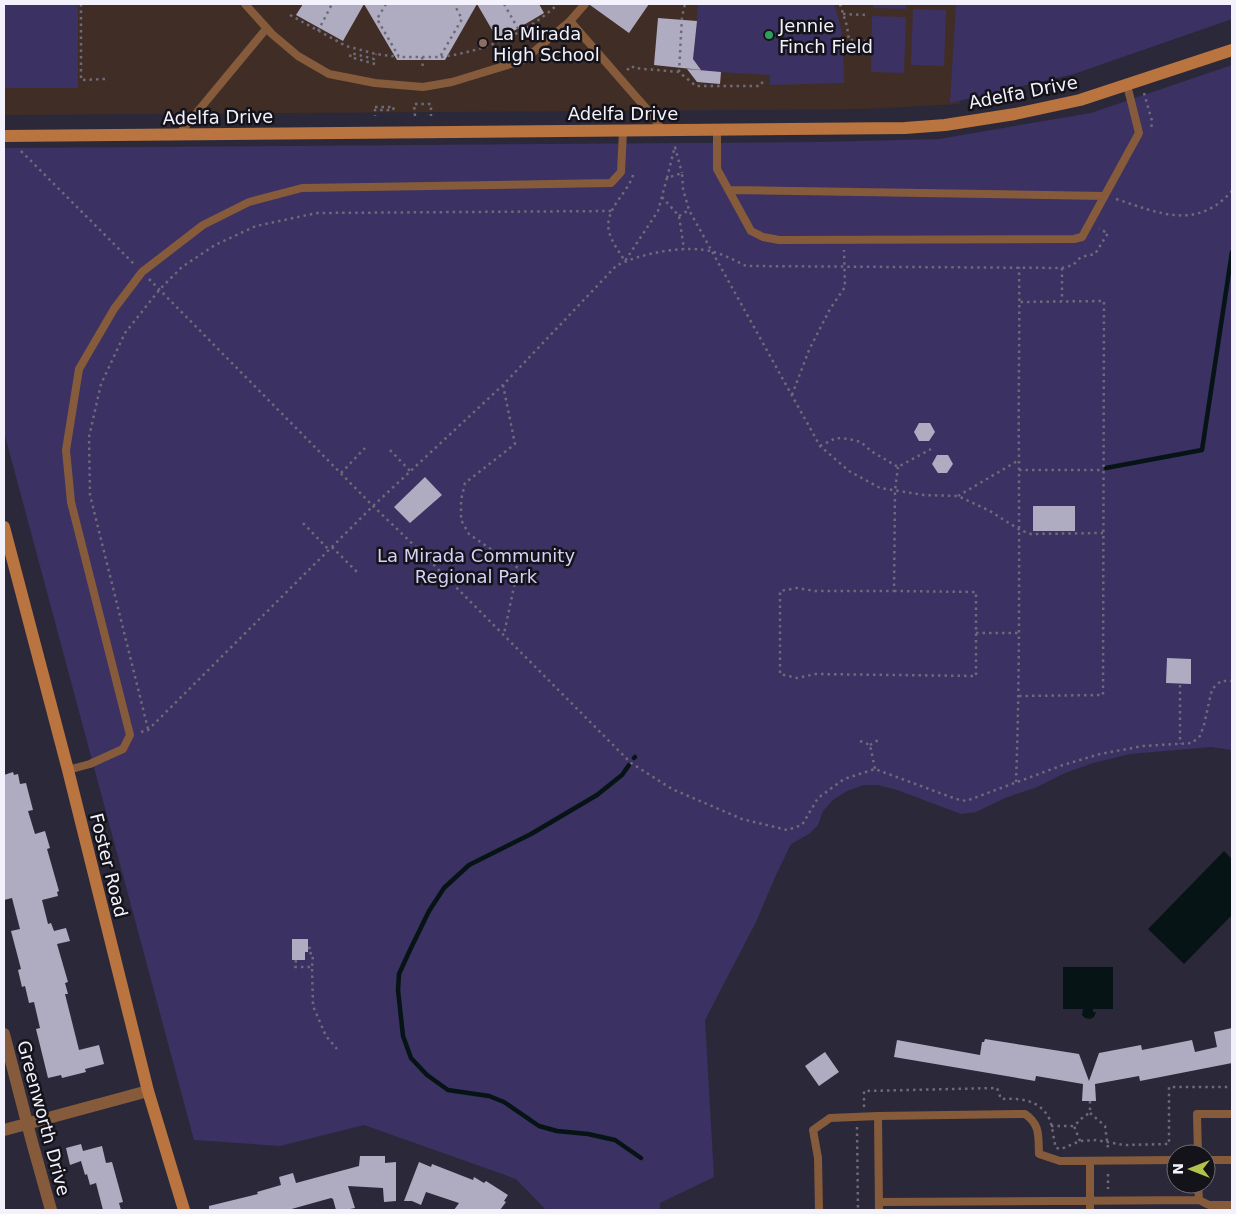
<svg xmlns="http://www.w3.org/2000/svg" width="1236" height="1214" viewBox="0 0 1236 1214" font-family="'DejaVu Sans',sans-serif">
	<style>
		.education { fill: #402e26 }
		.green { fill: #3b3162 }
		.water { fill: #061415 }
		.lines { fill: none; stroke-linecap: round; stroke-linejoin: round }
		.stream { stroke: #061415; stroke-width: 4.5 }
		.building { fill: #afacc1 }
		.path { stroke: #6d6b7a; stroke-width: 2.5; stroke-dasharray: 2.5 4; stroke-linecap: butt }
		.lane { stroke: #865b3c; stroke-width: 8 }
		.street { stroke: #865b3c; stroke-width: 12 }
		.secondary { stroke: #b97440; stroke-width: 12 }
		.leisure-dot { fill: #2e9e5b; stroke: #14131a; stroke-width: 2 }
		.education-dot { fill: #8d6e63; stroke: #14131a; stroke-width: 2 }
		.labels { text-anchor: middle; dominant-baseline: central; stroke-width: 5; stroke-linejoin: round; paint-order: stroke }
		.poi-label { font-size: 18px; fill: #f2f1fc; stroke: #14131a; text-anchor: start }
		.street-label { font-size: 18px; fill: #f2f1fc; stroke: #14131a }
		.park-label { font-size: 18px; fill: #d5d0f7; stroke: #14131a }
	</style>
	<rect width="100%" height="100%" fill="#2b2939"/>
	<path class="education" d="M 4,4 L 963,4 L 960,104 L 865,109 L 4,115 Z"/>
	<path class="green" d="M 4,4 L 78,4 L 78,88 L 4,88 Z
		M 698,4 L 834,4 C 845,33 843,52 844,83 L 770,85 L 770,75 L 702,71 L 693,59 Z
		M 873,4 L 906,4 L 906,9 L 873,8 Z
		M 956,4 L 1232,4 L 1232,19 L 1074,74 L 950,103 Z
		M 913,9 L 946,10 L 944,66 L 911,65 Z
		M 872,16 L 906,17 L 904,73 L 871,72 Z
		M 1232,65 L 1232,750 L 1211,747 L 1130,754 L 1114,758 L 1093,763 L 1065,773 L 1037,787 L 1005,798 L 976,812 L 961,814 L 897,790 L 878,785 L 864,785 L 847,791 L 833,800 L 823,811 L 818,825 L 809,834 L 791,844 L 776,875 L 756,922 L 705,1020 L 714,1177 L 660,1203 L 660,1210 L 546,1210 L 516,1179 L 364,1125 L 280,1146 L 194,1140 L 4,432 L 4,148 L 820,142 L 939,139 L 1091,113 Z"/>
	<path class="water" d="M 1224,851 L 1232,859 L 1232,915 L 1184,964 L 1148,929 Z
		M 1063,967 L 1113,967 L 1113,1009 L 1093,1009 L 1093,1012 L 1096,1012 L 1094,1017 L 1090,1019 L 1085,1018 L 1082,1015 L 1083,1009 L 1063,1009 Z"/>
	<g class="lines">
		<path class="stream" d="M 1106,468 L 1202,450 L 1232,252
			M 634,758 L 635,757
			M 629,765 L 622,775 L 597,795 L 531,834 L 469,865 L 444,888 L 429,911 L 410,950 L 399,974 L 398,990 L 403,1036 L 411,1058 L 427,1075 L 448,1090 L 489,1096 L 504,1102 L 539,1126 L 557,1131 L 588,1134 L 615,1140 L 641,1158"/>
	</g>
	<path class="building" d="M 303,4 L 539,4 L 544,13 L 498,40 L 477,4 L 445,60 L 397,60 L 364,4 L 343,41 L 296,15 Z
		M 590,4 L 649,4 L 629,33 L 590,5 Z
		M 658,18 L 697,21 L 693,59 L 701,70 L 654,65 Z
		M 687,69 L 721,72 L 720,84 L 697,82 Z
		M 919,423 L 930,423 L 935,432 L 929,441 L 919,441 L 914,432 Z
		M 937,455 L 948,455 L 953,464 L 947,473 L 938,473 L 932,464 Z
		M 425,477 L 442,495 L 410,523 L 394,507 Z
		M 1033,506 L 1075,506 L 1075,531 L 1033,531 Z
		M 1167,658 L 1191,659 L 1191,684 L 1166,683 Z
		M 13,772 L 14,775 L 18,774 L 20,784 L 26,783 L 33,810 L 28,811 L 35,834 L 45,831 L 50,848 L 47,849 L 59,891 L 57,892 L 58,896 L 42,900 L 48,924 L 51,923 L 54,931 L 66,928 L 70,941 L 57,944 L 68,982 L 65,983 L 68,994 L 65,994 L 79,1050 L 99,1045 L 104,1064 L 85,1069 L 86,1072 L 62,1078 L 61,1075 L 48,1078 L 36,1029 L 40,1028 L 34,1002 L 29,1003 L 25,986 L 22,987 L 18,970 L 21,969 L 11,931 L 20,929 L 12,898 L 4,900 L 4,775 Z
		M 292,939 L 308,939 L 308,952 L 305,952 L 305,960 L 292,960 Z
		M 1232,1028 L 1232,1063 L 1140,1081 L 1139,1076 L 1095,1084 L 1096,1101 L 1082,1101 L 1083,1084 L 1036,1076 L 1035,1081 L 894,1057 L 897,1040 L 980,1055 L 982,1042 L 984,1042 L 985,1039 L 1079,1054 L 1089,1081 L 1099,1053 L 1141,1045 L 1142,1050 L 1192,1040 L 1195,1052 L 1217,1047 L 1214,1032 Z
		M 825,1052 L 839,1072 L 819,1086 L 805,1066 Z
		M 81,1144 L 83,1151 L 102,1146 L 106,1163 L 112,1162 L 123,1202 L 119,1203 L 121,1210 L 103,1210 L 96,1183 L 90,1185 L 87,1174 L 85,1175 L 81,1161 L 70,1165 L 66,1148 Z
		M 360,1156 L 385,1156 L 385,1163 L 396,1162 L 396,1201 L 384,1202 L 383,1188 L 348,1186 L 355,1208 L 345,1210 L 336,1210 L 333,1199 L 331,1198 L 288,1210 L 209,1210 L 209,1206 L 258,1194 L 257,1192 L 281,1185 L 279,1177 L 293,1173 L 296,1183 L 359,1166 Z
		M 419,1162 L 431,1167 L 432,1164 L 473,1180 L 474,1177 L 484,1183 L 486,1181 L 508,1195 L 504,1201 L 506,1202 L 500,1210 L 454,1210 L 459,1203 L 426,1192 L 421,1205 L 412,1201 L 404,1201 Z"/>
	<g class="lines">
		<path class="path" d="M 81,4 L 81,80 L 105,79
			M 386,4 L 377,19 L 399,57 L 440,57 L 462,19 L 454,4
			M 504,4 L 520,32
			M 840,4 L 847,26 L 849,40 L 865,41
			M 843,14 L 866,15
			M 290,15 L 346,46 L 376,54 L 399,57
			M 318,31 L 332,4
			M 422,57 L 423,70
			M 441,57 C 485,51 526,34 558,4
			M 375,64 L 350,57 L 351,53 L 374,59 L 376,54
			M 627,70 L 632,66 L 634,68 L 679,72 L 696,86 L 760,86 L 764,80
			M 679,72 L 682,17 L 685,4
			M 1144,93 L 1152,121 L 1151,131
			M 375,107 L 394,107 L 393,110 L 375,110 L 375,116
			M 415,116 L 414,104 L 431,104 L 431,116
			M 675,147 L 682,173
			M 21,151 L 135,265
			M 633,175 C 631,183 624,192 619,199 C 600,225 609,237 625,261 L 658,211 L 667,178 L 682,173 L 683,189 L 689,210 L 820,446 L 849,471 L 880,488 L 924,495 L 958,496 L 990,511 L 1020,530 L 1031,534 L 1103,533
			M 667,178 L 675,146
			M 662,197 L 679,216 L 684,249
			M 1116,199 C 1159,213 1196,231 1232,191
			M 679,216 L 689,210
			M 1062,268 L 1062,301
			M 149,279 L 373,506 L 423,554 L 631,763 L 672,789 L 742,819 L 787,830 L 802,825 L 818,798 L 844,779 L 875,769 L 956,799 L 966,801 L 1063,765 L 1100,754 L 1143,746 L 1192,743 L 1200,736 L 1204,725 L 1212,689 L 1221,681 L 1232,681
			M 503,385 L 515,444 L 465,483 L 461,500 L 461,520 L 469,534 L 518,568 L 504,634
			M 792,395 L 809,350 L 830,309 L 845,287 L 844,250
			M 820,446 L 836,438 L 849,439 L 861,442 L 871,451 L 898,467 L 931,449
			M 390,450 L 411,472
			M 1019,470 L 1103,470
			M 341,473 L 365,448
			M 958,496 L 1019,460
			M 303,523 L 329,550
			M 332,547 L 357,572
			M 894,591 L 976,592 L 976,676 L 816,674 L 797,678 L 780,674 L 780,591 L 797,588 L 815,591 L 894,591 L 895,490 L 898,467
			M 976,633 L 1019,633
			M 1180,685 L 1180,744
			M 1019,696 L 1103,695 L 1104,301 L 1019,302
			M 148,729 L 90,495 L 89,437 L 101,384 L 125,333 L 160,289 L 182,267 L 215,245 L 256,226 L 317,213 L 611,211
			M 141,732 L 148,730 L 373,506 L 503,385 L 616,266 C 640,253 689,244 714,252 C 725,255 736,261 746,266 L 1062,268 L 1073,265 L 1081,257 L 1095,254 L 1108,233 L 1099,229
			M 860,741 L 870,745 L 875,769
			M 870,745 L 880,739
			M 1016,782 C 1020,674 1019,567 1019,460 C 1018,396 1020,331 1019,267
			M 308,948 L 310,948 L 310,953 L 313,954 L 312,967
			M 296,960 L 295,967 L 312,967 L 313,1006 L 326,1036 L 337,1049
			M 1090,1101 L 1090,1112
			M 864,1107 L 864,1091 L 997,1088 L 1001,1099 C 1019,1098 1037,1099 1048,1116 C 1053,1125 1053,1138 1056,1148 L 1061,1149 L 1080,1141 L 1096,1140 L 1124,1145 L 1169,1144 L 1169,1087 L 1232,1087
			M 1090,1113 L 1105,1126 L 1108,1148
			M 1051,1126 L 1074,1126
			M 857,1127 L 858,1210
			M 1080,1141 L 1074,1126 L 1084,1116 L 1090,1113
			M 1108,1174 L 1108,1189"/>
		<path class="lane" d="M 245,4 L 272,34 L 298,56 L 329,74 L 375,83 L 423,87 L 452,82 L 524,60 L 570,21 L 585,4
			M 570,21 L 651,114 L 662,130
			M 717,130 L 717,169 L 751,231 L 763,237 L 779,240 L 1074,239 L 1082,237 L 1139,133 L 1127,85
			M 179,134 L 266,29
			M 729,190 L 1104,196
			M 68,770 L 90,764 L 123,749 L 130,735 L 71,502 L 66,450 L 79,369 L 114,309 L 142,272 L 203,225 L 249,202 L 302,188 L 611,183 L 621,172 L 623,131
			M 1198,1154 L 1197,1114 L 1232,1114
			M 1206,1160 L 1232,1160
			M 1198,1184 L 1199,1200
			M 879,1202 L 1199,1200 L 1209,1205 L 1232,1205
			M 819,1210 L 818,1158 L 813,1130 L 830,1118 L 878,1116
			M 879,1210 L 878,1116 L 1025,1114 C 1041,1125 1038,1137 1039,1154 L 1060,1161 L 1176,1160
			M 1090,1210 L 1090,1161"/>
		<path class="street" d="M 4,1034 L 32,1142 L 51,1210
			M 4,1130 L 148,1091"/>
		<path class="secondary" d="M 4,136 L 905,128 L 945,125 L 1015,114 L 1080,100 L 1232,50
			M 4,527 L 68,770 L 148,1091 L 184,1210"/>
	</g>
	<circle class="leisure-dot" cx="769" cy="35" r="5"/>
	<circle class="education-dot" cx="483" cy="43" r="5"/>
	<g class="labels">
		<g class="poi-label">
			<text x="779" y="25">Jennie<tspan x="779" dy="21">Finch Field</tspan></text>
			<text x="493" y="33">La Mirada<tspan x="493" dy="21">High School</tspan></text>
		</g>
		<g class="street-label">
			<text transform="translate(1023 92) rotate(-11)">Adelfa Drive</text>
			<text x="623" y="113">Adelfa Drive</text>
			<text transform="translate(218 117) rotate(-1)">Adelfa Drive</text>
			<text transform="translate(109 865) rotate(76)">Foster Road</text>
			<text transform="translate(44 1118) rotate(75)">Greenworth Drive</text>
		</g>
		<g class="park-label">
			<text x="476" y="555">La Mirada Community<tspan x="476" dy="21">Regional Park</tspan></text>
		</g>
	</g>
	<rect width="1236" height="1214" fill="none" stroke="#f2f1fc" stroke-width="10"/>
	<g transform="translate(1191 1169) rotate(270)"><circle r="24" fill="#14131a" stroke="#6d6c74"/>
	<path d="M0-4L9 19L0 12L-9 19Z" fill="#b3c24b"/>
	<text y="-8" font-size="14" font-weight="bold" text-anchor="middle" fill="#f2f1fc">N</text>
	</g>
</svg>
